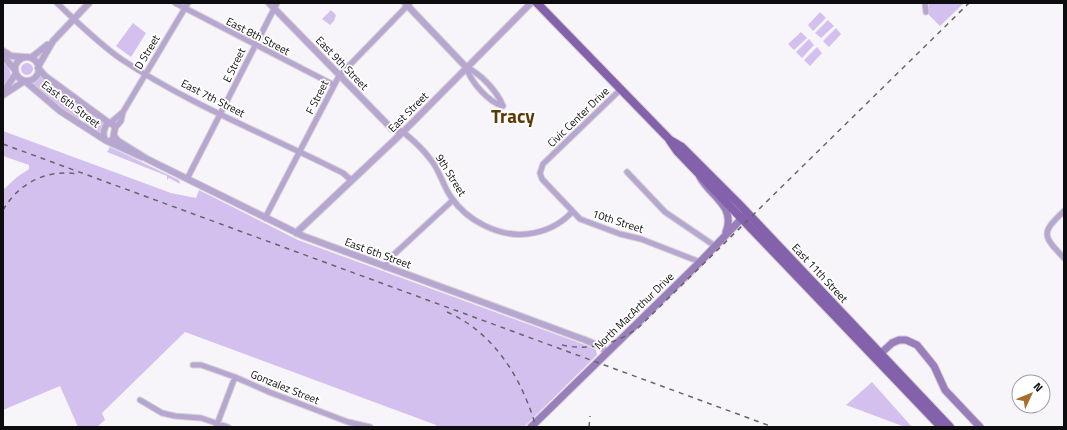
<svg xmlns="http://www.w3.org/2000/svg" width="1067" height="430" viewBox="0 0 1067 430" font-family="'Titillium Web',sans-serif">
	<style>
		.green { fill: #d4c0ef }
		.lines { fill: none; stroke-linecap: round; stroke-linejoin: round }
		.minor-casing { stroke: #d2d0d4; stroke-width: 7 }
		.tertiary-casing { stroke: #d2d0d4; stroke-width: 8 }
		.secondary-casing { stroke: #d2d0d4; stroke-width: 9 }
		.primary-casing { stroke: #d2d0d4; stroke-width: 10 }
		.minor { stroke: #b7a6d0; stroke-width: 5 }
		.tertiary { stroke: #b7a6d0; stroke-width: 6 }
		.secondary { stroke: #997ebb; stroke-width: 7 }
		.primary { stroke: #8361ab; stroke-width: 8 }
		.rail { stroke: #666568; stroke-width: 1.5; stroke-dasharray: 5 5; stroke-linecap: butt }
		.labels { text-anchor: middle; dominant-baseline: central; stroke-width: 3.5; stroke-linejoin: round; paint-order: stroke }
		.street-label { font-size: 11px; fill: #0d0d0f; stroke: #fff }
		.town-label { font-size: 19px; font-weight: bold; fill: #5d3704; stroke: #fff }
	</style>
	<rect width="100%" height="100%" fill="#f7f5fa"/>
	<path class="green" d="M 929,3 L 964,3 L 940,26 L 929,15 Z
		M 331,10 L 336,15 L 334,21 L 330,25 L 322,19 Z
		M 820,12 L 826,18 L 813,31 L 808,25 Z
		M 828,20 L 834,26 L 821,38 L 815,33 Z
		M 133,23 L 146,33 L 131,57 L 116,46 Z
		M 836,28 L 841,34 L 829,47 L 823,41 Z
		M 801,32 L 807,38 L 794,50 L 788,44 Z
		M 809,39 L 814,45 L 802,58 L 796,52 Z
		M 817,47 L 822,53 L 810,66 L 804,60 Z
		M 3,59 C 10,69 16,78 3,86 Z
		M21 69a6 6 0 1 1 12 0a6 6 0 1 1-12 0Z
		M 40,74 L 85,109 L 78,120 L 49,100 L 33,84 Z
		M 92,114 L 105,122 L 102,135 L 83,123 Z
		M 3,131 L 171,193 L 196,198 L 199,190 L 298,240 L 588,346 L 596,350 L 597,355 L 524,427 L 436,427 L 436,425 L 185,332 L 102,413 L 105,420 L 97,427 L 78,427 L 60,386 L 3,410 L 3,190 L 17,177 L 29,169 L 29,165 L 3,156 Z
		M 110,147 L 179,180 L 180,184 L 169,178 L 167,180 L 167,176 L 107,152 Z
		M 872,382 L 912,427 L 905,427 L 846,405 Z"/>
	<g class="lines">
		<defs>
			<path id="minor" d="M 57,3 C 78,23 98,43 121,59 C 190,105 270,136 343,173 L 351,180
				M 175,3 L 334,85
				M 925,3 L 926,12
				M 466,67 C 471,82 488,102 503,106
				M 466,67 C 481,74 497,91 503,106
				M 621,89 L 543,164 L 540,173 L 542,179 L 580,219 L 620,234 L 641,239 L 700,262
				M 110,123 L 123,112 L 188,3
				M 115,128 L 121,121 L 123,112
				M 403,132 C 413,140 423,149 431,160 C 440,171 443,186 451,197 C 467,221 499,237 527,234 C 545,232 560,225 572,212
				M 627,172 L 665,212 L 715,246
				M 187,179 L 277,3
				M 1064,211 C 1041,233 1042,235 1064,258
				M 265,218 L 339,76 L 410,3
				M 385,267 L 389,259 L 453,200
				M 193,365 L 201,365 L 235,377 L 269,392 L 348,422 L 370,427
				M 140,400 L 162,413 L 175,416 L 201,418 L 228,427
				M 216,427 L 235,377"/>
			<path id="tertiary" d="M 269,3 L 392,129 L 403,132
				M 405,3 L 466,67
				M 3,51 L 11,56 L 24,57
				M 3,56 L 15,70
				M15 69a12 12 0 1 1 24 0a12 12 0 1 1-24 0Z
				M 32,57 L 47,45
				M 39,65 L 53,41 L 89,3
				M 38,68 L 45,76 L 109,123
				M 26,82 L 60,111 L 105,140
				M 3,92 L 15,75
				M 3,95 L 23,82
				M 108,123 L 113,124 L 115,128 L 113,139 L 109,142 L 105,140 C 102,134 104,127 108,123 Z
				M 114,136 L 118,141 L 147,159 L 303,236 L 585,340 L 599,346 L 607,352
				M 107,141 L 142,157
				M 296,233 L 403,132 L 531,3"/>
			<path id="secondary" d="M 700,177 C 711,197 736,206 726,232
				M 877,357 L 892,343 L 899,340 L 906,340 L 917,345 L 934,366 L 945,390 L 980,427
				M 531,427 L 700,262 L 745,215"/>
			<path id="primary" d="M 537,3 L 670,140 L 682,147 L 739,204 L 950,427
				M 670,141 L 677,151 L 941,427"/>
		</defs>
		<use href="#minor" class="minor-casing"/>
		<use href="#tertiary" class="tertiary-casing"/>
		<use href="#secondary" class="secondary-casing"/>
		<use href="#primary" class="primary-casing"/>
		<use href="#minor" class="minor"/>
		<use href="#tertiary" class="tertiary"/>
		<use href="#secondary" class="secondary"/>
		<use href="#primary" class="primary"/>
		<path class="rail" d="M 3,144 L 773,427
			M 3,210 C 19,183 46,169 78,174
			M 447,312 C 495,333 522,379 536,427
			M 562,345 C 589,351 616,344 638,328 L 969,3
			M 589,427 L 590,416"/>
	</g>
	<g class="labels">
		<g class="street-label">
			<text transform="translate(258 36) rotate(27)">East 8th Street</text>
			<text transform="translate(147 52) rotate(-59)">D Street</text>
			<text transform="translate(342 63) rotate(46)">East 9th Street</text>
			<text transform="translate(234 65) rotate(-64)">E Street</text>
			<text transform="translate(317 97) rotate(-63)">F Street</text>
			<text transform="translate(213 98) rotate(27)">East 7th Street</text>
			<text transform="translate(71 104) rotate(37)">East 6th Street</text>
			<text transform="translate(408 112) rotate(-45)">East Street</text>
			<text transform="translate(578 117) rotate(-44)">Civic Center Drive</text>
			<text transform="translate(451 175) rotate(58)">9th Street</text>
			<text transform="translate(618 221) rotate(18)">10th Street</text>
			<text transform="translate(378 253) rotate(20)">East 6th Street</text>
			<text transform="translate(820 273) rotate(47)">East 11th Street</text>
			<text transform="translate(634 311) rotate(-44)">North MacArthur Drive</text>
			<text transform="translate(285 387) rotate(22)">Gonzalez Street</text>
		</g>
		<g class="town-label">
			<text x="513" y="115">Tracy</text>
		</g>
	</g>
	<rect width="1067" height="430" fill="none" stroke="#0d0d0f" stroke-width="8"/>
	<g transform="translate(1031 394) rotate(46)"><circle r="19" fill="#ffffff" stroke="#9e9e9f"/>
	<path d="M0-3L7 15L0 10L-7 15Z" fill="#a66e2b"/>
	<text y="-6" font-size="11" font-weight="bold" text-anchor="middle" fill="#0d0d0f">N</text>
	</g>
</svg>
